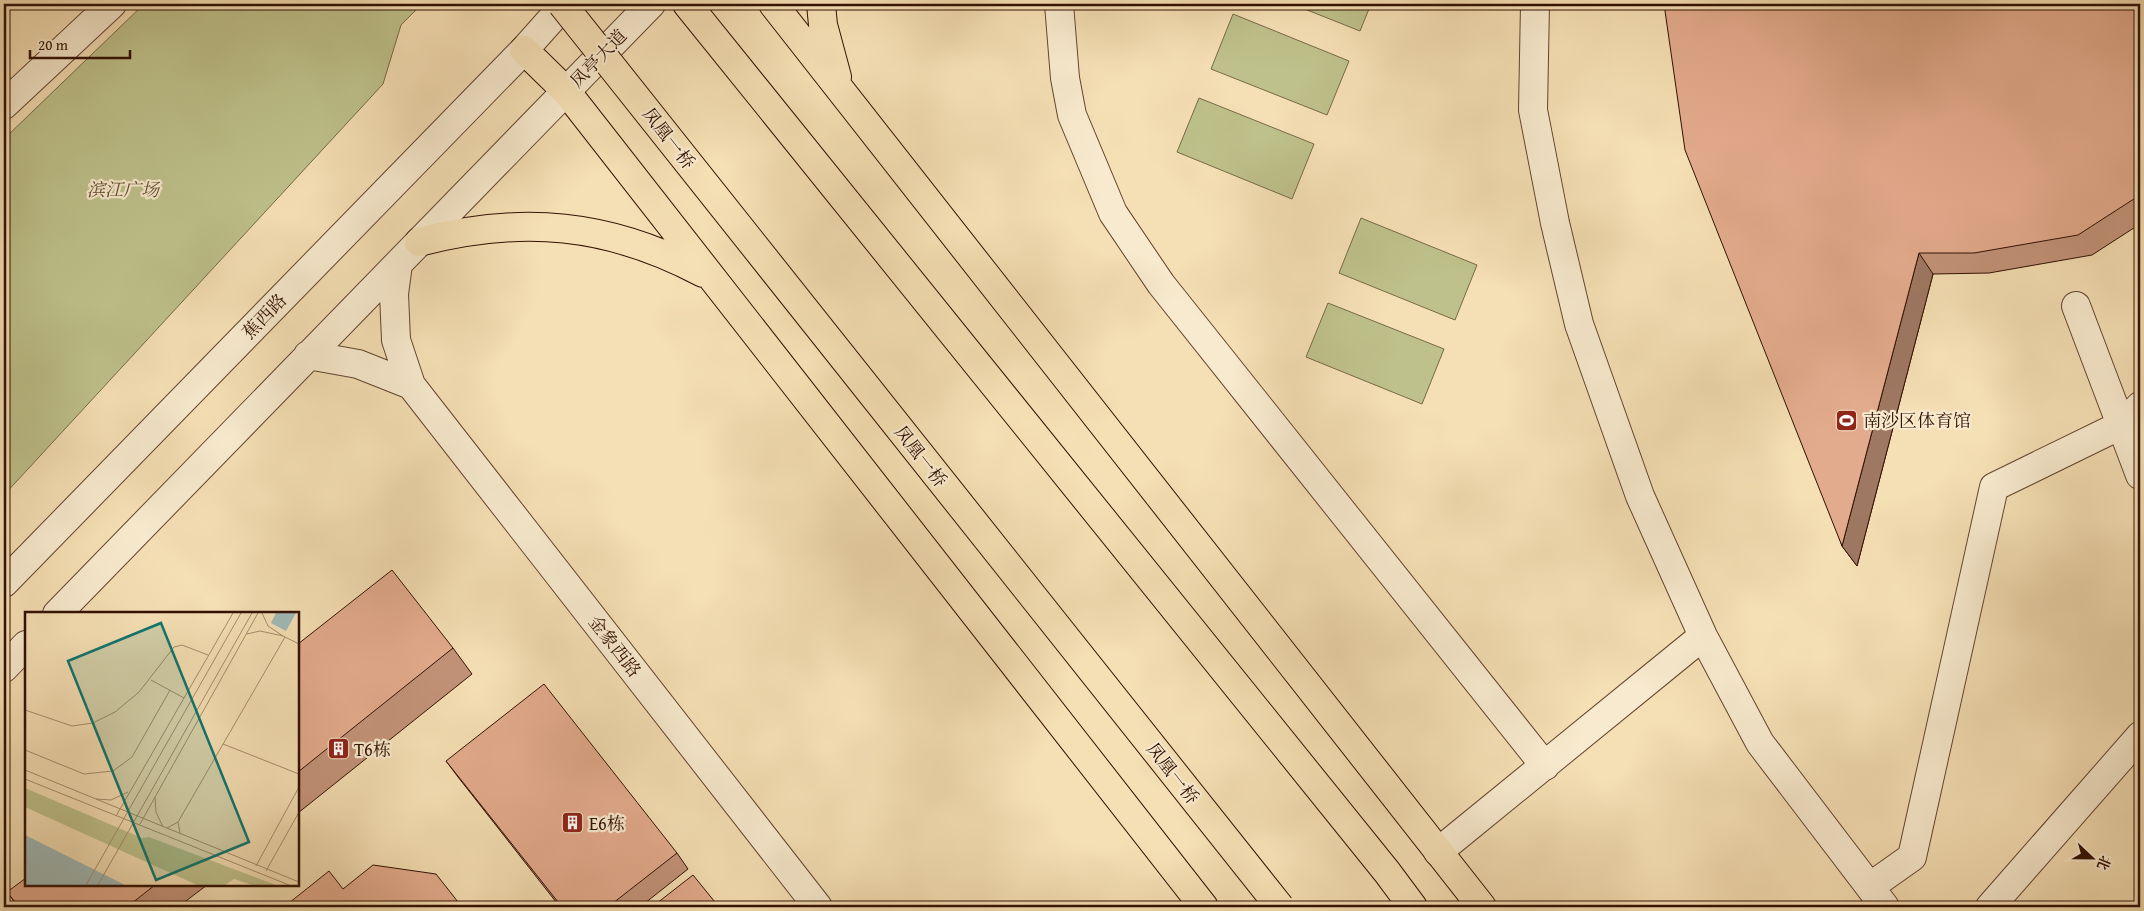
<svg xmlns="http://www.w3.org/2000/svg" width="2144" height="911" viewBox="0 0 2144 911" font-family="'Gentium Book Plus','Noto Serif SC',serif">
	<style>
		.green { fill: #bec18b; stroke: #786947 }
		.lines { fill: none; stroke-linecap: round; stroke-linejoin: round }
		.minor-casing { stroke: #63442f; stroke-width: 30 }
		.major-casing { stroke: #321103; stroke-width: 30 }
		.minor { stroke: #f8eace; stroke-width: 28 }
		.major { stroke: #f5dfb4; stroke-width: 28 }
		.major-bridge-casing { stroke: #321103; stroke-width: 30; stroke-linecap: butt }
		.major-bridge { stroke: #f5dfb4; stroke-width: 28 }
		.wall { fill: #c39379; stroke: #321103 }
		.shaded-wall { fill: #9f7863; stroke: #321103 }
		.building { fill: #e3ab8d; stroke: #321103 }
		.labels { text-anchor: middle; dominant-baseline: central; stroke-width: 4.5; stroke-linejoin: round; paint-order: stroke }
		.street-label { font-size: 18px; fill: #321103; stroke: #f8eace }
		.park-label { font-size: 18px; font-style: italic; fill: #634f33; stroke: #f8eace }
		.poi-label { font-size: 18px; fill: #321103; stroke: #f8eace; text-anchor: start }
		.inset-road { fill: none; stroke: #a78d6d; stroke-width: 1 }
		.view { fill: #0f766e; fill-opacity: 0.15; stroke: #0f766e; stroke-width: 2.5 }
		.inset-edge { fill: none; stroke: #321103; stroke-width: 2.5 }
	</style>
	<rect width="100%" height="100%" fill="#f5dfb4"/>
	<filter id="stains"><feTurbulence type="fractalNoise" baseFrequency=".004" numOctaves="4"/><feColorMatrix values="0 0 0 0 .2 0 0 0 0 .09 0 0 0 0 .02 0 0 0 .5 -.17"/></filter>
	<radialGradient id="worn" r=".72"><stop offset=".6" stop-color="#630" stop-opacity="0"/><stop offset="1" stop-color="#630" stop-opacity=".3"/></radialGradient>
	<path class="green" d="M 144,4 L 422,4 L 401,25 L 383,84 L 4,495 L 4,139 Z
		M 1292,4 L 1371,4 L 1360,31 Z
		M 1233,14 L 1349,61 L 1327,115 L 1211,69 Z
		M 1199,98 L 1314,144 L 1292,199 L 1177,152 Z
		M 1361,218 L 1477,265 L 1455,320 L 1339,273 Z
		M 1328,303 L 1444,349 L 1422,404 L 1306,357 Z"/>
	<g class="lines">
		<defs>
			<path id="minor" d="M 1059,4 L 1065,78 L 1072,115 L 1113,213 L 1161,284 L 1545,766
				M 1535,4 L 1533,110 L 1555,223 L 1579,324 L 1640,496 L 1703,636 L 1760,743 L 1885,907
				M 4,105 L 112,4
				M 2076,306 L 2140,475
				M 308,355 L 358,364 L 411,385 L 396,340 L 394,294 L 398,264
				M 411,385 L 818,907
				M 4,583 L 524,50 L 565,4
				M 57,614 L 651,4
				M 4,668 L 26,645
				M 1438,852 L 1703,636
				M 1871,886 L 1912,857 L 1994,487 L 2121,425 L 2140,406
				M 1990,907 L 2140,736"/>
			<path id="major" d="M 687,4 L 1387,872 L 1413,907
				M 773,4 L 1482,907
				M 821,4 L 823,25 L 837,77
				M 524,50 L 566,91 L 1204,907
				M 419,242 C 522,215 609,223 703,273"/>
		</defs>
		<use href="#minor" class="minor-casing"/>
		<use href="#major" class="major-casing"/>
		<use href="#minor" class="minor"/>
		<use href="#major" class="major"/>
		<defs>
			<path id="major-bridge" d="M 562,4 L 1280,907"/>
		</defs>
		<use href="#major-bridge" class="major-bridge-casing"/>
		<use href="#major-bridge" class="major-bridge"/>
	</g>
	<path class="wall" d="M 1664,4 L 2140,4 L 2140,224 L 2092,255 L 1989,273 L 1933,274 L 1857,566 L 1842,546 Z
		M 298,644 L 453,648 L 472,674 L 298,813 Z
		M 446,761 L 677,853 L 688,869 L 640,907 L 560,907 L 458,777 Z
		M 26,885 L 207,885 L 178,907 L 18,907 L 7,892 Z"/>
	<path class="shaded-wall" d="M 1919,253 L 1933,274 L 1857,566 L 1842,546 Z"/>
	<path class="building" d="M 1664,4 L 2140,4 L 2140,195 L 2078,235 L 1974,253 L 1919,253 L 1842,546 L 1685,150 Z
		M 392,570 L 453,648 L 298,772 L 298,644 Z
		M 544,684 L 677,853 L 608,907 L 562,907 L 446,761 Z
		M 373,865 L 436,874 L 462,907 L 284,907 L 329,871 L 343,889 Z
		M 693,875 L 719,907 L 652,907 Z
		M 26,878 L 26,885 L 155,885 L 132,903 L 135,907 L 19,907 L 7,892 Z"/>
	<defs>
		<symbol id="stadium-square" viewBox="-11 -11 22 22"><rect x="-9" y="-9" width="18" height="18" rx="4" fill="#8f2418" stroke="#f8eace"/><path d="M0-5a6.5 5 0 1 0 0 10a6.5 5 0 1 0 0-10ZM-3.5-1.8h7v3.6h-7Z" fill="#fff"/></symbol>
		<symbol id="building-square" viewBox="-11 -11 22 22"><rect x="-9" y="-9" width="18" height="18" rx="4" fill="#8f2418" stroke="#f8eace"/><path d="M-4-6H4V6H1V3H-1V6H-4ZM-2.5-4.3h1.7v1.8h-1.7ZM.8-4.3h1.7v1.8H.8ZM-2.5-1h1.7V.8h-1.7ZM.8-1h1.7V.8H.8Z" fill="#fff"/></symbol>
	</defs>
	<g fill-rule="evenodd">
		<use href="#stadium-square" x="1834" y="408" width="25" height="25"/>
		<use href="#building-square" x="326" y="736" width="25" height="25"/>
		<use href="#building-square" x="560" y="810" width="25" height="25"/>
	</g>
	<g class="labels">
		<g class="street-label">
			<text transform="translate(598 58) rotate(-46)">凤亭大道</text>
			<text transform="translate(669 138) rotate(52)">凤凰一桥</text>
			<text transform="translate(264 316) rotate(-46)">蕉西路</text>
			<text transform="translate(921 456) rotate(52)">凤凰一桥</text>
			<text transform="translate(615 646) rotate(52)">金象西路</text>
			<text transform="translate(1173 773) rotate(52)">凤凰一桥</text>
		</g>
		<g class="park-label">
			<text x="123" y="189">滨江广场</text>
		</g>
		<g class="poi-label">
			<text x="1863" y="420">南沙区体育馆</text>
			<text x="354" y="749">T6栋</text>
			<text x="589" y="823">E6栋</text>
		</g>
	</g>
	<g transform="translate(25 612)">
		<rect width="274" height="274" fill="#f5dfb4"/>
		<path d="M 0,176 L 117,226 L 124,225 L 251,273 L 227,273 L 209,267 L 200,273 L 172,273 L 0,195 Z" fill="#bec18b"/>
		<path d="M 251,1 L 271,1 L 261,19 L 246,11 ZM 0,223 L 100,273 L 0,273 Z" fill="#a0bab8"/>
		<path class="inset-road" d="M 222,22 L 235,19 L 258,24 L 243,14 L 237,1M 258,24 L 274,32M 126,68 L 159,86M 0,98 L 47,114 L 68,111 L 90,100 L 114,80 L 149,35 L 157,33 L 183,43M 198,132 L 274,162M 0,138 L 59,162 L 88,159 L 107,145 L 145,78M 0,158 L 274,270M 0,167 L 264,273M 130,185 L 131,200 L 138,215M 71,187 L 86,188 L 103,180M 91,204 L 208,1M 153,210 L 260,25M 115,212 L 233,1M 142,216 L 153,210 L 155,221M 231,254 L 274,175M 241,259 L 274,200M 61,273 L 216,1M 73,273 L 227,1"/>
		<path class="view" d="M 136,11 L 224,230 L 131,268 L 43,49 Z"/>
		<rect width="274" height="274" class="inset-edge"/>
	</g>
	<rect width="2144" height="911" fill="none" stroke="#f5dfb4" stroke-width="20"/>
	<rect x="5" y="5" width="2134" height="901" fill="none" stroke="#321103" stroke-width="2.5"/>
	<rect x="10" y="10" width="2124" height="891" fill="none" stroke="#321103"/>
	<g transform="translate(2092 858) rotate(112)" stroke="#f8eace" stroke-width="4" paint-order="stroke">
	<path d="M0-4L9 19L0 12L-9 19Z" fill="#321103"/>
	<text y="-8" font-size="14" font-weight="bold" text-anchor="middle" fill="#321103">北</text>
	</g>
	<path d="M30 50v8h100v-8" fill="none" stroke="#321103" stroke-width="2.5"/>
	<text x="38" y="50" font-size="15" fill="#321103" stroke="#f8eace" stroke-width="4" paint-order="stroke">20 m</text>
	<rect width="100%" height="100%" filter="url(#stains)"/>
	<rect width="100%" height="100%" fill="url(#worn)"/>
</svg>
